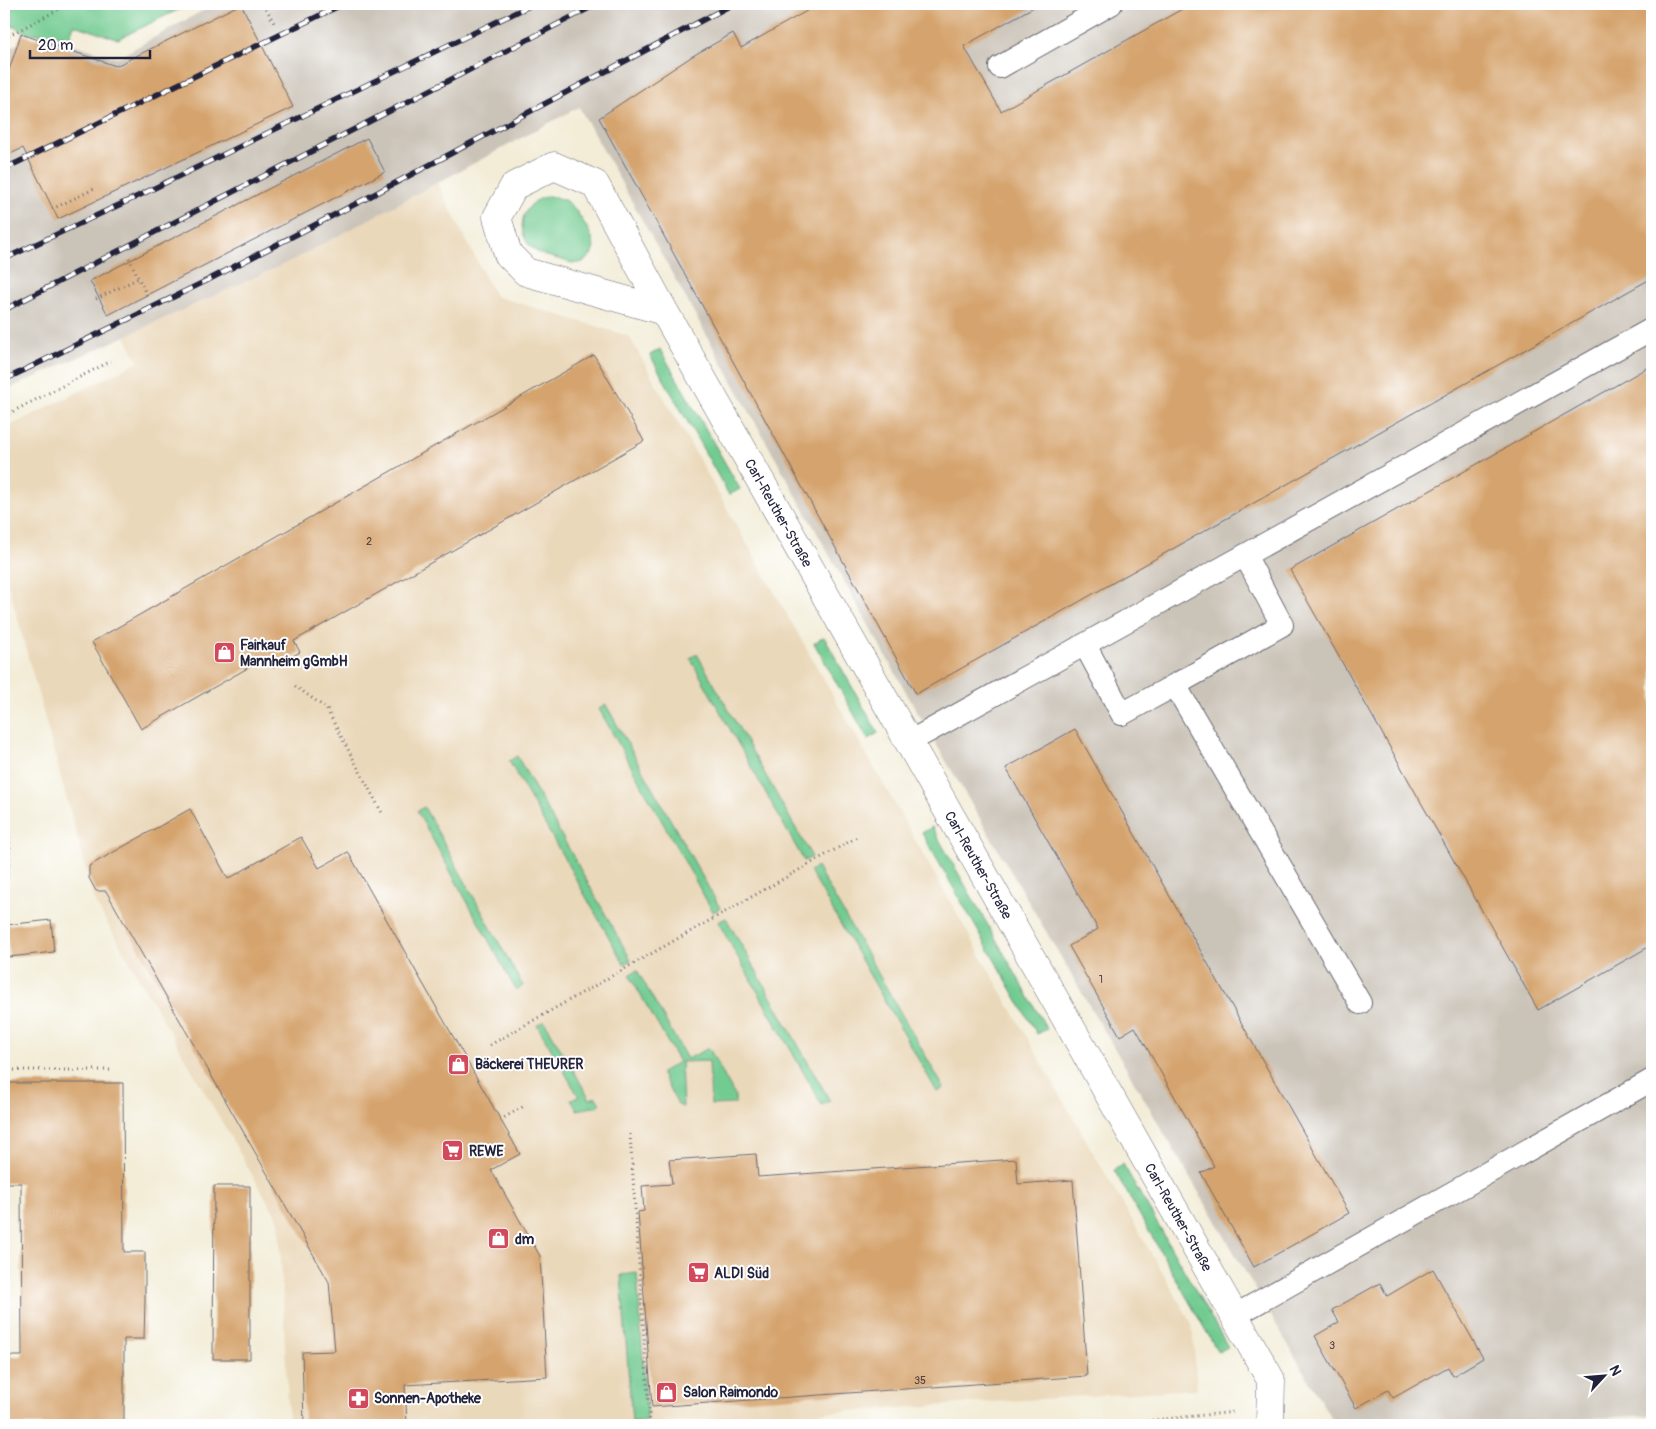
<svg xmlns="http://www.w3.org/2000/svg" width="1656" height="1429" viewBox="0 0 1656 1429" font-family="Pangolin,sans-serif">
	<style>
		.built { fill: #ead8ba }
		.industrial { fill: #cac3b8 }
		.green { fill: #72cb91; stroke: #4a7666 }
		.building { fill: #d5a46e }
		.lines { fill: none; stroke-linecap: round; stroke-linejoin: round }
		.service-casing { stroke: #6b6972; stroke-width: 24 }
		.minor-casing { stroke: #6b6972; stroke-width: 29 }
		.path { stroke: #6b6972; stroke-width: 3; stroke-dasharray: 1 4; stroke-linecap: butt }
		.service { stroke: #fff; stroke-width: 22 }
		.minor { stroke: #fff; stroke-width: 28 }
		.rail-casing { stroke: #22223b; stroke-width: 5.5 }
		.rail { stroke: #fff; stroke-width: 4; stroke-dasharray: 11; stroke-linecap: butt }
		.labels { text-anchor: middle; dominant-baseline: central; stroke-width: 4; stroke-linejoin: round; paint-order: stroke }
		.number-label { font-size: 11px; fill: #4f4248 }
		.street-label { font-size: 14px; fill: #22223b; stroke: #fff }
		.poi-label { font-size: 14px; font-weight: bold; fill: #22223b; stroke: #fff; text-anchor: start }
	</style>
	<rect width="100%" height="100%" fill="#fff"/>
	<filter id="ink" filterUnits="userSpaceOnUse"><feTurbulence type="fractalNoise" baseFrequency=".02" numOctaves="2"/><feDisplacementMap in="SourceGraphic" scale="10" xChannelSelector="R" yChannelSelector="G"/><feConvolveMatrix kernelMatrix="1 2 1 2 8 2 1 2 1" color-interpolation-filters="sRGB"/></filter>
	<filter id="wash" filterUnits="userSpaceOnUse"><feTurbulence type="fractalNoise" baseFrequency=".0096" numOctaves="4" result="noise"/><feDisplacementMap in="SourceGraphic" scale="20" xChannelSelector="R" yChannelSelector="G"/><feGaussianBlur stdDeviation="1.12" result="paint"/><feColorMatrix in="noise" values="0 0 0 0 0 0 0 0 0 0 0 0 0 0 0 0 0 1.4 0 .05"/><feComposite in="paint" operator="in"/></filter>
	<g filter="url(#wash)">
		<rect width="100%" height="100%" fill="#f3edd8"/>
		<path class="built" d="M 437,183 L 495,296 L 629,336 L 1040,1060 L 1192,1324 L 1197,1389 L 631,1425 L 289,1425 L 279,1221 L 95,902 L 4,569 L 4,429 L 138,362 L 125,336 L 293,260 Z"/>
		<path class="industrial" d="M 215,4 L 1652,4 L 1652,1415 L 1487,1425 L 1335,1425 L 911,701 L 579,107 L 293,260 L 4,391 L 4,49 L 44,35 L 117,58 Z"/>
		<path class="green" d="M 19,4 L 190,4 L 118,39 L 74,25 L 70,37 L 27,33 L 6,23 L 4,24 L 4,11 Z
			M 548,196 C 556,197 566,199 572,206 C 576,209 578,214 581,218 C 588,230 602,247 587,259 C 579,266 571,263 562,260 C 552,257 541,256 533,249 C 520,238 518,217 531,205 C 535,200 542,198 548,196 Z
			M 660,349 L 740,489 L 729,495 L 650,355 Z
			M 824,637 L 878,733 L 868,739 L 814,643 Z
			M 697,654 L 812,857 L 804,861 L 690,658 Z
			M 606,705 L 720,908 L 713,912 L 599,709 Z
			M 517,756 L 631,960 L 624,964 L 509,761 Z
			M 424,807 L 523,986 L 516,990 L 417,811 Z
			M 932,827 L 1047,1029 L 1037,1034 L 922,833 Z
			M 817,867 L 944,1088 L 937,1092 L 810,871 Z
			M 726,918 L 830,1101 L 822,1105 L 718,922 Z
			M 637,970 L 687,1059 L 709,1048 L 735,1096 L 735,1104 L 711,1105 L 709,1061 L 681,1062 L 683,1107 L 678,1105 L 661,1073 L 679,1062 L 629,975 Z
			M 544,1021 L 590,1099 L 596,1097 L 600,1104 L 598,1106 L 577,1110 L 571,1099 L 579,1097 L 537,1025 Z
			M 1123,1164 L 1228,1347 L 1218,1352 L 1114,1170 Z
			M 637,1273 L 647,1420 L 632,1422 L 621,1275 Z"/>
		<g id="blocks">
			<path class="building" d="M 241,4 L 293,107 L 58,219 L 23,148 L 4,157 L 4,85 L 21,34 L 116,66 Z
				M 819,4 L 1039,4 L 964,46 L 1001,111 L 1191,4 L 1652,4 L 1652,278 L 916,694 L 599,118 L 691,57 L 733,33 L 741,48 Z
				M 367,138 L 385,172 L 108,315 L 90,281 Z
				M 594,355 L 644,441 L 294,641 L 300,652 L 273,668 L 267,657 L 141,729 L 92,642 Z
				M 1652,365 L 1652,945 L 1538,1010 L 1290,570 Z
				M 1075,729 L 1349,1213 L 1254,1267 L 1201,1173 L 1214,1166 L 1135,1027 L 1120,1036 L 1069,946 L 1098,929 L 1006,768 Z
				M 190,809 L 228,879 L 301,837 L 319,868 L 348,852 L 520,1154 L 491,1170 L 540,1256 L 547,1377 L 405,1385 L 407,1424 L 304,1425 L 302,1352 L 335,1351 L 329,1282 L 106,891 L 96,891 L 89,878 L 89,866 Z
				M 51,920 L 54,952 L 9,957 L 6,925 Z
				M 4,1083 L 123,1083 L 124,1252 L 145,1252 L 145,1300 L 144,1339 L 124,1339 L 124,1425 L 4,1425 L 4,1356 L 22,1356 L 21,1183 L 4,1183 Z
				M 756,1154 L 758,1177 L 1016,1159 L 1018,1184 L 1073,1180 L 1087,1376 L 652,1407 L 638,1212 L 644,1211 L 642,1186 L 672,1184 L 669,1160 Z
				M 214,1186 L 250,1186 L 250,1359 L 213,1359 Z
				M 1433,1269 L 1483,1358 L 1453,1376 L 1448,1367 L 1393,1398 L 1388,1390 L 1356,1408 L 1315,1336 L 1339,1322 L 1332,1310 L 1380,1283 L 1387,1296 Z"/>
		</g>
	</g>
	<g filter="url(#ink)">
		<use href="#blocks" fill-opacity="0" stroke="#6b6972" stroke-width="1"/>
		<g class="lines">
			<defs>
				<path id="service" d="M 1000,67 L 1111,4
					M 1085,645 L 1122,714 L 1175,685 L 1360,1003
					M 1175,685 L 1282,625 L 1245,555
					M 909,742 L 1652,329
					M 1234,1316 L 1652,1080"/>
				<g id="minor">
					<path id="s1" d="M 664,311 L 526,272 L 508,254 L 497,217 L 514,186 L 554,166 L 595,184 L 664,311 L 1271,1380 L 1270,1425"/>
				</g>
			</defs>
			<use href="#service" class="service-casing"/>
			<use href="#minor" class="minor-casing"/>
			<path class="path" d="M 264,4 L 275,25
				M 4,38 L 69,4
				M 52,209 L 94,189
				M 129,258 L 147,296
				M 96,299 L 139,278
				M 4,416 L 111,361
				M 295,686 L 326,708 L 382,813
				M 4,808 C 12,835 11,864 4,892
				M 490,1045 L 859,836
				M 4,1070 L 113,1070
				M 500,1120 L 526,1105
				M 630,1134 L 650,1425
				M 792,1423 L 792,1425
				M 1102,1425 L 1236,1412"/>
			<use href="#service" class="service"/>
			<use href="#minor" class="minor"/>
			<defs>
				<path id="rail" d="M 4,169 L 343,4
					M 4,259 L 136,197 L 533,4
					M 4,310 L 597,4
					M 4,380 L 206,281 L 367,198 L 733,4"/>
			</defs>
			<use href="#rail" class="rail-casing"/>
			<use href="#rail" class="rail"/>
		</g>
	</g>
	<defs>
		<symbol id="shop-square" viewBox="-11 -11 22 22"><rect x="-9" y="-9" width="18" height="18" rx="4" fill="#d1495b" stroke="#fff"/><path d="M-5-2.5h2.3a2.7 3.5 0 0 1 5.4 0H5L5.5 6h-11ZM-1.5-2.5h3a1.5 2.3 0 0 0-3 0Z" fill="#fff"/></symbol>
		<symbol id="supermarket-square" viewBox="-11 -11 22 22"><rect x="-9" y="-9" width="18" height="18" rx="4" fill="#d1495b" stroke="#fff"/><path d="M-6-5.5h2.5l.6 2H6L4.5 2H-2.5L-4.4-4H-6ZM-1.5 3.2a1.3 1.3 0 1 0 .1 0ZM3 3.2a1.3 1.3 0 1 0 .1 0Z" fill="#fff"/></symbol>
		<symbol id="pharmacy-square" viewBox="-11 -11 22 22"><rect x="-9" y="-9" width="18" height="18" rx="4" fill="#d1495b" stroke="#fff"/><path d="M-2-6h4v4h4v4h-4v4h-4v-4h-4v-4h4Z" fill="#fff"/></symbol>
	</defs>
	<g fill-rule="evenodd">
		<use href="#shop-square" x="212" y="640" width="25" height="25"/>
		<use href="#shop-square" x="446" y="1052" width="25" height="25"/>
		<use href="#supermarket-square" x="440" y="1138" width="25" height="25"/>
		<use href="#shop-square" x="486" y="1226" width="25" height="25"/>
		<use href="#supermarket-square" x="686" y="1260" width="25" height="25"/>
		<use href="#shop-square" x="654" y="1380" width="25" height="25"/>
		<use href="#pharmacy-square" x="346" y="1386" width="25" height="25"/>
	</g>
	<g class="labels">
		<g class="number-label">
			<text x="369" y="541">2</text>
			<text x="1101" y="979">1</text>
			<text x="1332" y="1345">3</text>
			<text x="920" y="1380">35</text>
		</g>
		<g class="street-label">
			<text stroke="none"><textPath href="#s1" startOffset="709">Carl-Reuther-Straße</textPath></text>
			<text stroke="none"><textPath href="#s1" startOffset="1114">Carl-Reuther-Straße</textPath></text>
			<text stroke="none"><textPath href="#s1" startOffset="1519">Carl-Reuther-Straße</textPath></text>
		</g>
		<g class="poi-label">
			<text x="240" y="645">Fairkauf<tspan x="240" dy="16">Mannheim gGmbH</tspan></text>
			<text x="475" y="1064">Bäckerei THEURER</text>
			<text x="469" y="1151">REWE</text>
			<text x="515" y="1239">dm</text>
			<text x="714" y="1273">ALDI Süd</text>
			<text x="683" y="1392">Salon Raimondo</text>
			<text x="374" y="1398">Sonnen-Apotheke</text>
		</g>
	</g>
	<rect width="1656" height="1429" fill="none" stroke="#fff" stroke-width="20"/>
	<g transform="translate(1604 1376) rotate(64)" stroke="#ffffff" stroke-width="4" paint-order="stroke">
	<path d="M0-4L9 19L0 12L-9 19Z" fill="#22223b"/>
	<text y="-8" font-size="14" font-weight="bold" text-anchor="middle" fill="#22223b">N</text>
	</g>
	<path d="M30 50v8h120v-8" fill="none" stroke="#22223b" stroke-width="2.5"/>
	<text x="38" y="50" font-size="15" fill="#22223b" stroke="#ffffff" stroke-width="4" paint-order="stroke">20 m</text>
</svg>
